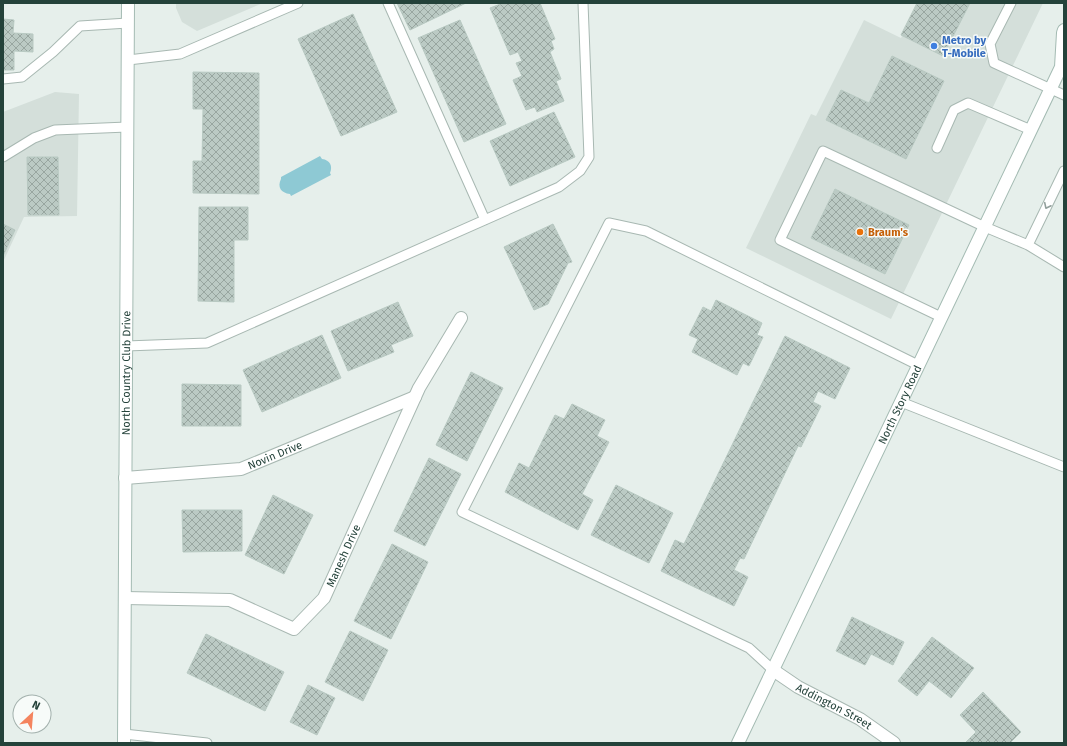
<svg xmlns="http://www.w3.org/2000/svg" width="1067" height="746" viewBox="0 0 1067 746" font-family="'Fira Sans',sans-serif">
	<style>
		.built { fill: #d4dfda }
		.water { fill: #8ec9d4 }
		.building { fill: url(#building-cross-hatch); stroke: #b8c9c2 }
		.lines { fill: none; stroke-linecap: round; stroke-linejoin: round }
		.lane-casing { stroke: #a8b8b2; stroke-width: 11 }
		.street-casing { stroke: #a8b8b2; stroke-width: 14 }
		.secondary-casing { stroke: #a4bbb3; stroke-width: 14 }
		.lane { stroke: #fff; stroke-width: 9 }
		.street { stroke: #fff; stroke-width: 12 }
		.secondary { stroke: #fff; stroke-width: 12 }
		.oneway { stroke: #92a09c }
		.shop-dot { fill: #3f7fe0; stroke: #f7fbf9; stroke-width: 1.5 }
		.food-dot { fill: #e8710a; stroke: #f7fbf9; stroke-width: 1.5 }
		.labels { text-anchor: middle; dominant-baseline: central; stroke-width: 3; stroke-linejoin: round; paint-order: stroke }
		.shop-label { font-size: 11px; font-weight: bold; fill: #366cbe; stroke: #f7fbf9; text-anchor: start }
		.food-label { font-size: 11px; font-weight: bold; fill: #c56008; stroke: #f7fbf9; text-anchor: start }
		.street-label { font-size: 11px; fill: #24423a; stroke: #f7fbf9 }
	</style>
	<defs>
		<pattern id="building-cross-hatch" width="8" height="8" patternUnits="userSpaceOnUse"><rect width="8" height="8" fill="#bbcac4"/><path d="M0 0l8 8M0 8l8-8" fill="none" stroke="#98a6a0"/></pattern>
	</defs>
	<rect width="100%" height="100%" fill="#e6efeb"/>
	<path class="built" d="M 176,3 L 263,3 L 197,31 L 182,22 L 176,8 Z
		M 919,3 L 1043,3 L 891,319 L 746,248 L 811,114 L 816,116 L 864,20 L 901,38 Z
		M 55,92 L 79,94 L 77,216 L 24,217 L 3,262 L 3,112 Z"/>
	<path class="water" d="M 320,156 L 322,159 C 330,160 333,166 330,173 L 331,175 L 291,196 L 290,194 C 281,193 277,187 281,179 L 281,177 Z"/>
	<path class="building" d="M 397,3 L 466,3 L 410,30 Z
		M 503,3 L 540,3 L 555,39 L 551,41 L 554,49 L 550,52 L 561,79 L 556,81 L 564,101 L 537,112 L 535,107 L 526,110 L 513,80 L 522,76 L 516,63 L 522,61 L 518,52 L 510,55 L 490,8 Z
		M 917,3 L 970,3 L 943,56 L 901,35 Z
		M 353,14 L 397,112 L 341,136 L 298,39 Z
		M 3,19 L 14,20 L 13,33 L 33,34 L 33,52 L 14,51 L 14,70 L 3,70 Z
		M 460,20 L 506,124 L 464,142 L 418,38 Z
		M 892,56 L 944,81 L 906,159 L 826,120 L 841,90 L 869,103 Z
		M 193,72 L 259,73 L 259,194 L 193,193 L 193,161 L 202,161 L 203,109 L 193,109 Z
		M 554,112 L 575,157 L 510,186 L 490,141 Z
		M 27,157 L 58,157 L 59,215 L 28,215 Z
		M 835,189 L 909,225 L 885,274 L 811,238 Z
		M 199,207 L 248,207 L 248,240 L 234,240 L 234,302 L 198,301 Z
		M 3,224 L 15,230 L 3,256 Z
		M 553,224 L 572,262 L 568,263 L 548,304 L 534,310 L 504,247 Z
		M 716,300 L 762,323 L 757,335 L 763,337 L 749,366 L 743,363 L 737,375 L 692,352 L 698,339 L 689,335 L 703,307 L 711,311 Z
		M 398,302 L 413,336 L 391,345 L 394,352 L 348,371 L 331,331 Z
		M 322,335 L 341,378 L 262,412 L 243,370 Z
		M 785,336 L 850,368 L 835,399 L 818,391 L 813,402 L 821,406 L 801,447 L 798,446 L 744,559 L 740,558 L 734,570 L 748,577 L 734,606 L 661,571 L 675,540 L 684,544 Z
		M 471,372 L 503,388 L 467,461 L 436,445 Z
		M 182,384 L 241,385 L 241,426 L 182,426 Z
		M 572,404 L 605,420 L 597,436 L 609,442 L 582,494 L 593,500 L 578,530 L 505,492 L 519,463 L 529,468 L 555,415 L 564,419 Z
		M 429,458 L 461,474 L 425,546 L 394,531 Z
		M 616,485 L 673,513 L 649,563 L 591,535 Z
		M 273,495 L 313,515 L 284,574 L 245,555 Z
		M 182,510 L 242,510 L 242,551 L 183,552 Z
		M 392,544 L 428,562 L 391,639 L 354,621 Z
		M 852,617 L 904,642 L 893,665 L 871,654 L 865,665 L 836,651 Z
		M 350,631 L 388,650 L 363,701 L 325,682 Z
		M 206,634 L 284,672 L 265,711 L 187,673 Z
		M 932,637 L 974,668 L 951,698 L 929,681 L 917,696 L 898,681 Z
		M 308,685 L 335,698 L 317,735 L 290,722 Z
		M 983,692 L 1021,732 L 1010,743 L 965,743 L 976,732 L 960,715 Z"/>
	<g class="lines">
		<defs>
			<path id="lane" d="M 388,3 L 485,220
				M 1011,3 L 990,44 L 994,63 L 1064,95
				M 128,60 L 180,54 L 298,3
				M 3,79 L 22,77 L 53,52 L 80,26 L 128,23
				M 937,148 L 954,110 L 968,103 L 1031,130
				M 3,157 L 34,138 L 55,130 L 127,127
				M 1028,245 L 1064,171
				M 941,317 L 780,240 L 823,151 L 985,227 L 1028,245 L 1064,267
				M 126,346 L 207,343 L 559,187 L 580,171 L 589,157 L 583,3
				M 901,402 L 1064,467
				M 773,670 L 749,648 L 462,512 L 609,223 L 646,231 L 918,365
				M 124,734 L 207,743"/>
			<g id="street">
				<path id="s1" d="M 125,478 L 241,469 L 415,397"/>
				<path id="s2" d="M 125,598 L 230,600 L 294,629 L 324,598 L 419,388 L 461,318"/>
				<path id="s3" d="M 773,670 L 798,687 L 860,719 L 894,743"/>
			</g>
			<g id="secondary">
				<path id="s4" d="M 124,743 L 128,3"/>
				<path id="s5" d="M 738,743 L 1061,67 L 1063,33 L 1064,30"/>
			</g>
		</defs>
		<use href="#lane" class="lane-casing"/>
		<use href="#street" class="street-casing"/>
		<use href="#secondary" class="secondary-casing"/>
		<use href="#lane" class="lane"/>
		<use href="#street" class="street"/>
		<use href="#secondary" class="secondary"/>
	</g>
	<defs><path id="oneway-chevron" d="M-2-3.5L2.5 0L-2 3.5" fill="none" stroke-width="1.6" stroke-linecap="round" stroke-linejoin="round"/></defs>
	<use class="oneway" href="#oneway-chevron" transform="translate(1047 206) rotate(116)"/>
	<circle class="shop-dot" cx="934" cy="46" r="4"/>
	<circle class="food-dot" cx="860" cy="232" r="4"/>
	<g class="labels">
		<g class="shop-label">
			<text x="942" y="40">Metro by<tspan x="942" dy="13">T-Mobile</tspan></text>
		</g>
		<g class="food-label">
			<text x="868" y="232">Braum's</text>
		</g>
		<g class="street-label">
			<text stroke="none"><textPath href="#s4" startOffset="370">North Country Club Drive</textPath></text>
			<text stroke="none"><textPath href="#s5" startOffset="375">North Story Road</textPath></text>
			<text stroke="none"><textPath href="#s1" startOffset="153">Novin Drive</textPath></text>
			<text stroke="none"><textPath href="#s2" startOffset="265">Manesh Drive</textPath></text>
			<text stroke="none"><textPath href="#s3" startOffset="71">Addington Street</textPath></text>
		</g>
	</g>
	<rect width="1067" height="746" fill="none" stroke="#24423a" stroke-width="8"/>
	<g transform="translate(32 714) rotate(26)"><circle r="19" fill="#f7fbf9" stroke="#a3b1ad"/>
	<path d="M0-3L7 15L0 10L-7 15Z" fill="#f4845f"/>
	<text y="-6" font-size="11" font-weight="bold" text-anchor="middle" fill="#24423a">N</text>
	</g>
</svg>
